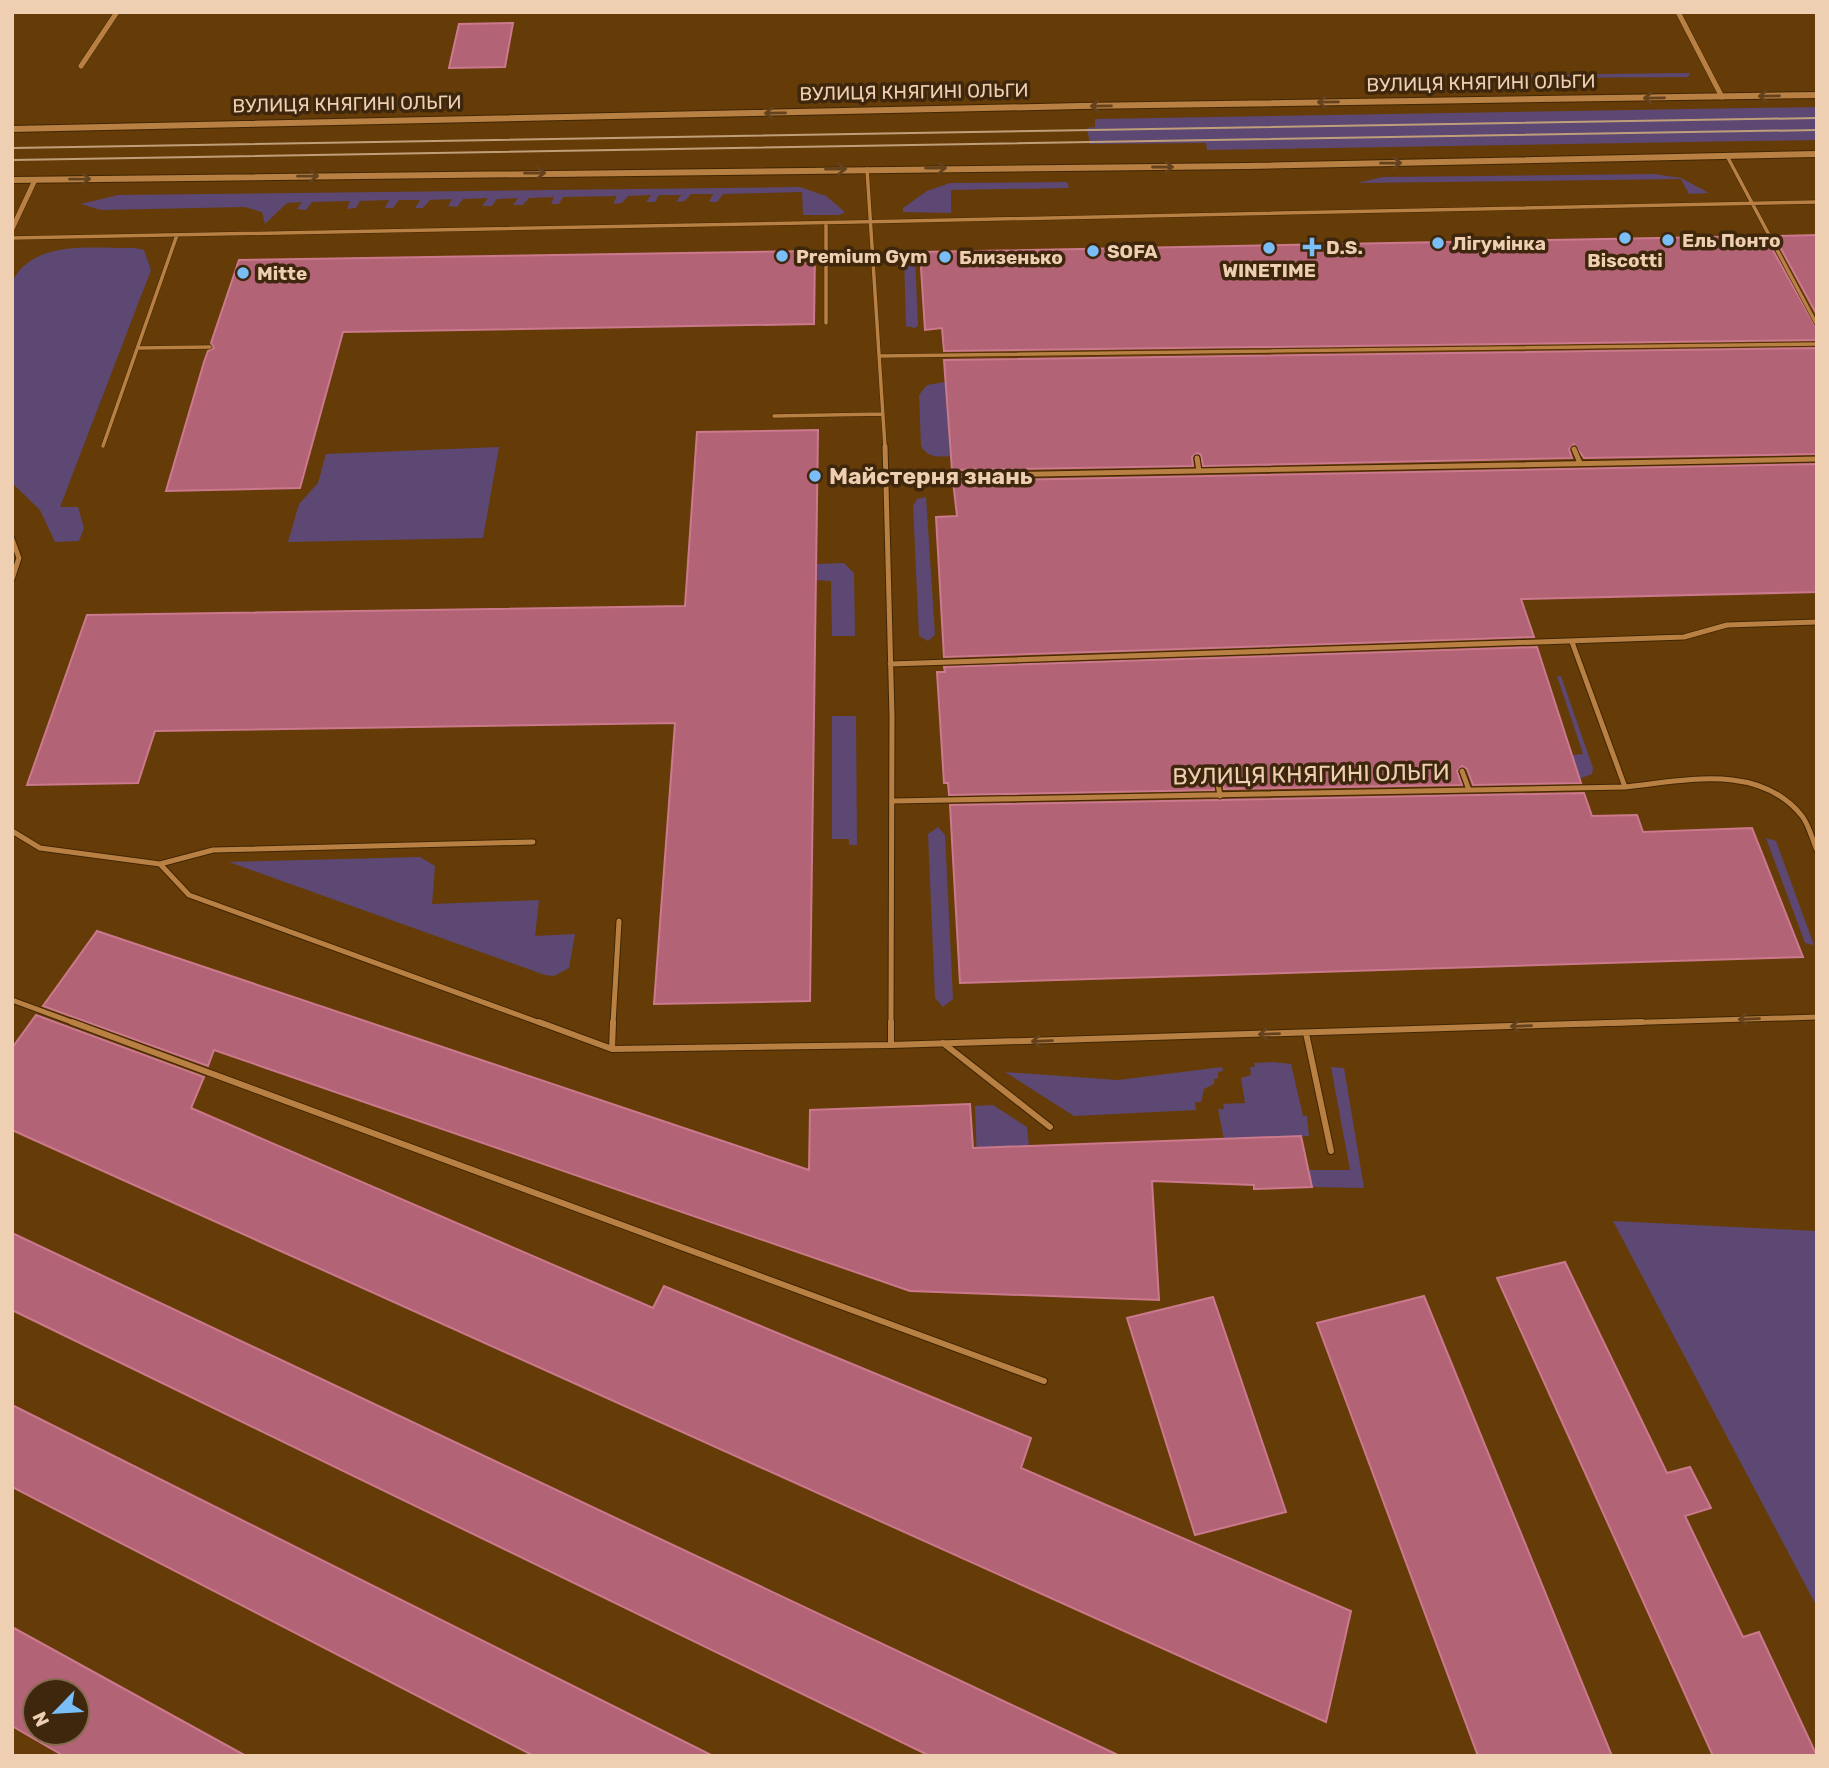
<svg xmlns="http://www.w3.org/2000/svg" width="1829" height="1768" viewBox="0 0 1829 1768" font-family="Rubik,sans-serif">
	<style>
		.green { fill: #5c4872 }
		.building { fill: #b36376; stroke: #cb798c; stroke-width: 2; fill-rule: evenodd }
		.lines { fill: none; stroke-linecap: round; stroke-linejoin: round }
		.service-far2-casing { stroke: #422603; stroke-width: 4.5 }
		.service-far1-casing { stroke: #422603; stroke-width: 7 }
		.service-casing { stroke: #422603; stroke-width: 8 }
		.minor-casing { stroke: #422603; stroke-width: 6 }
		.secondary-casing { stroke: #422603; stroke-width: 2 }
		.service-far2 { stroke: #b98043; stroke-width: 3.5 }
		.service-far1 { stroke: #b98043; stroke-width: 5 }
		.service { stroke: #b98043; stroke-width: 6 }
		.minor { stroke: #b98043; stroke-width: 5 }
		.secondary { fill: #b98043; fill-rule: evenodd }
		.tram { stroke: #c09e79; stroke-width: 2 }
		.oneway { stroke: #64421d }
		.poi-dot { fill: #7abef8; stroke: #3f270d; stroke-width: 2.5 }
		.labels { text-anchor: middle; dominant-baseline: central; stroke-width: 7; stroke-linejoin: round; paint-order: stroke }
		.far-street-label { font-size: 19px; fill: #eecfb2; stroke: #3f270d }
		.far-poi-label { font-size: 19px; font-weight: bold; fill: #eecfb2; stroke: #3f270d; text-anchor: start }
		.poi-label { font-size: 23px; font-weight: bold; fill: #eecfb2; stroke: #3f270d; text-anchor: start }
		.street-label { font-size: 23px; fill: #eecfb2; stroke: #3f270d }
	</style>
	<rect width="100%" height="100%" fill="#653c08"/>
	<path class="green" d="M 1690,73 L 1688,77 L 1527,78 L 1526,75 Z
		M 1817,107 L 1817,140 L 1207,150 L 1206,143 L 1090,144 L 1087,128 L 1095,127 L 1095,119 Z
		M 1654,174 L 1681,178 L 1709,193 L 1689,194 L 1681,179 L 1357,183 L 1383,177 Z
		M 1067,182 L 1069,188 L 951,190 L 951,213 L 903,212 L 903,208 L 927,191 L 950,183 Z
		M 800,187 L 826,196 L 845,212 L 839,215 L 803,215 L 802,192 L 723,194 L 717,202 L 709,202 L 713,194 L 691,194 L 685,201 L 676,202 L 681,195 L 659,195 L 655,202 L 646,202 L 651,195 L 628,196 L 622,203 L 613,204 L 617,196 L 563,197 L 559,204 L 551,204 L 554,197 L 529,198 L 523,205 L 513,205 L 518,198 L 497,199 L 492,206 L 482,206 L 488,198 L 463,199 L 457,207 L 448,206 L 452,199 L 430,200 L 423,208 L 415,208 L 420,200 L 399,200 L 393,208 L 385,208 L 389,200 L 360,201 L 356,208 L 347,209 L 350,201 L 312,202 L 306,210 L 297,209 L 302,202 L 287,203 L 265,224 L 262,212 L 245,207 L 101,210 L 81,204 L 118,195 Z
		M 135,248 L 144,250 L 151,270 L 60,507 L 78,507 L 84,528 L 79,541 L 55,542 L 40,510 L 12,483 L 12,282 C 34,238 94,249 135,248 Z
		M 907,254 L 915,256 L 918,326 L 915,328 L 906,326 L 904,256 Z
		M 945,374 L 950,456 C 938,457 928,458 921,446 L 919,395 L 927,385 L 945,382 Z
		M 499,447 L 483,538 L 288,542 L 299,504 L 318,483 L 326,454 Z
		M 926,497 L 935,635 L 928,641 L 919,636 L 913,506 L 917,499 Z
		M 844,563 L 854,573 L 855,636 L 832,636 L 831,581 L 816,580 L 816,564 Z
		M 1557,676 L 1561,676 L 1593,768 L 1592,774 L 1579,779 L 1571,755 L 1583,754 Z
		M 832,716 L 856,716 L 857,845 L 849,845 L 849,839 L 832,839 Z
		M 938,827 L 945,835 L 953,999 L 943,1007 L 935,998 L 928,834 Z
		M 1766,838 L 1776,841 L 1814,945 L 1805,943 Z
		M 420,857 L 435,866 L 432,904 L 539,900 L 535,936 L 575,934 L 569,968 L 554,976 L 545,975 L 229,862 Z
		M 1273,1062 L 1291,1064 L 1303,1116 L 1307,1116 L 1309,1136 L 1224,1140 L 1218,1109 L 1224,1109 L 1223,1104 L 1245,1103 L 1241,1078 L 1251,1075 L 1250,1067 L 1255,1067 L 1254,1063 Z
		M 1222,1067 L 1223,1071 L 1218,1072 L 1218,1078 L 1214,1079 L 1214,1084 L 1204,1089 L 1201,1102 L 1195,1102 L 1196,1110 L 1074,1116 L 1005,1072 L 1118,1080 Z
		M 1331,1067 L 1344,1068 L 1364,1188 L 1312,1187 L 1308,1170 L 1350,1170 Z
		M 993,1105 L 1027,1127 L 1029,1146 L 977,1160 L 975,1106 Z
		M 1613,1221 L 1817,1231 L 1817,1607 Z"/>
	<path class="building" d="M 513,23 L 505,67 L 449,68 L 459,24 Z
		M 1817,235 L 1817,315 L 1774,236 Z
		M 1765,236 L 1817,329 L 1817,340 L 944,351 L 942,328 L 925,330 L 920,252 Z
		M 815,251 L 814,324 L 343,332 L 300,488 L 166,491 L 204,362 L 208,351 L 214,348 L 211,343 L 239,260 Z
		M 1817,348 L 1817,454 L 1584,458 L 1574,444 L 1569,449 L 1572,458 L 1203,466 L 1201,455 L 1197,453 L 1192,457 L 1193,466 L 952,470 L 944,360 Z
		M 818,430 L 810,1001 L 654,1004 L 675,723 L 155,731 L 138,783 L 27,785 L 87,615 L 685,606 L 697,432 Z
		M 1817,464 L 1817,592 L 1521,599 L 1534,637 L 944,657 L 936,517 L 957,516 L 953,481 Z
		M 1537,647 L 1581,783 L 1473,785 L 1467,769 L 1462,766 L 1457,771 L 1462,785 L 1224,789 L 1222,776 L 1217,772 L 1212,776 L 1214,790 L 949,795 L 948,783 L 944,783 L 937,672 L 945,672 L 944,667 Z
		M 1584,793 L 1592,816 L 1637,815 L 1643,832 L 1752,828 L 1803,957 L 960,983 L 950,805 Z
		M 97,931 L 809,1170 L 810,1110 L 970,1104 L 973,1148 L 1301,1136 L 1312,1187 L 1254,1189 L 1254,1185 L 1152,1181 L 1159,1300 L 910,1291 L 214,1050 L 208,1066 L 43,1006 Z
		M 36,1015 L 204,1077 L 191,1108 L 653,1308 L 664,1286 L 1031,1438 L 1021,1468 L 1351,1611 L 1326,1722 L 12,1130 L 12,1048 Z
		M 12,1233 L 1120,1756 L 930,1756 L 12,1310 Z
		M 1565,1262 L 1667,1473 L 1690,1467 L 1711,1508 L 1685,1516 L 1743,1637 L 1759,1632 L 1817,1756 L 1713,1756 L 1497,1278 Z
		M 1424,1296 L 1612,1756 L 1478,1756 L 1317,1323 Z
		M 1213,1297 L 1286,1512 L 1195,1535 L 1127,1318 Z
		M 12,1405 L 713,1756 L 534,1756 L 12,1487 Z
		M 12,1627 L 246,1756 L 64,1756 L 12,1726 ZM 35,1691 L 77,1691 L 77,1733 L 35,1733 Z"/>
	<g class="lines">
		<defs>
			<path id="service-far2" d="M 1727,156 L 1817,325
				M 867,169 L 885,447
				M 826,225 L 826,323
				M 12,238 C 614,228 1215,214 1817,202
				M 138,348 L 210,347
				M 880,356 L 1817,344
				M 774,416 L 883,414
				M 103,446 L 177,235"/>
			<path id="service-far1" d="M 885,446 L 892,716 L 891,1024
				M 1574,449 L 1580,463
				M 1197,458 L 1199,471
				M 886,477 L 1817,459
				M 12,539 L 19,558 L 12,579
				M 1572,642 L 1625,787
				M 890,664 L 1684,637 L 1727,625 L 1817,622
				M 1462,771 L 1469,790
				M 1217,777 L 1220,796
				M 894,801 L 1625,787 C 1684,781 1759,762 1802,816 C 1809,825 1812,839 1817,850
				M 12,831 L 40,848 L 160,864
				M 533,842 L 213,850 L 160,864 L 189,895 L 543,1024
				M 12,1000 L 77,1024
				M 613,1024 L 619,921
				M 1584,1024 L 1817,1017"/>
			<path id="service" d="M 72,1022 L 1044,1381
				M 539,1022 L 612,1049
				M 613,1022 L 612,1049 L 891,1045
				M 891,1022 L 891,1045 L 1642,1022
				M 1306,1033 L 1331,1151
				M 943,1043 L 1050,1127"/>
			<path id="minor" d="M 1678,12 L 1722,97
				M 81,66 L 117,12
				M 12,229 L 35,180"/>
			<path id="secondary" d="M 1817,92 L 1817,98 L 1080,109 L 12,132 L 12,126 L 1080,103 Z
				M 1817,151 L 1817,157 L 1247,169 L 12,183 L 12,177 L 1247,163 Z"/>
		</defs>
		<use href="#service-far2" class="service-far2-casing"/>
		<use href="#service-far1" class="service-far1-casing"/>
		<use href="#service" class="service-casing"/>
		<use href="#minor" class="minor-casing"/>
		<use href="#secondary" class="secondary-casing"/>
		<use href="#service-far2" class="service-far2"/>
		<use href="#service-far1" class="service-far1"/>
		<use href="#service" class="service"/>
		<use href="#minor" class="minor"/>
		<use href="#secondary" class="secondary"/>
		<path class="tram" d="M 12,148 L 1817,118
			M 12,160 L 1817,130"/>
	</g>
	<defs><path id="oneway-shaft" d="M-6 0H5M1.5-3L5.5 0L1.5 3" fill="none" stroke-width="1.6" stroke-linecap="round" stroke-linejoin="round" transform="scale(1.75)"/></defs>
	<g class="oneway">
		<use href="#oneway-shaft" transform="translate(1769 96) rotate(179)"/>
		<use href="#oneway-shaft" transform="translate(1654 98) rotate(179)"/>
		<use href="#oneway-shaft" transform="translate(1328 102) rotate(179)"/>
		<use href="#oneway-shaft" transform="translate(1101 106) rotate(179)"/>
		<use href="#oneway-shaft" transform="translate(775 113) rotate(179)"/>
		<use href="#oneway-shaft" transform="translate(1391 163) rotate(-1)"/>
		<use href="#oneway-shaft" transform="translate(1163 167)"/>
		<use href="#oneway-shaft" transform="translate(936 168)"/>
		<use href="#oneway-shaft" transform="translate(836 169) rotate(-1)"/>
		<use href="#oneway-shaft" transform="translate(535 173) rotate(-1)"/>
		<use href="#oneway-shaft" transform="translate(308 176) rotate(-1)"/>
		<use href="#oneway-shaft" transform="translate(80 179) rotate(-1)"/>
		<use href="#oneway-shaft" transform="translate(1749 1019) rotate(178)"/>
		<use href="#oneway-shaft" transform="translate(1521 1026) rotate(178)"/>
		<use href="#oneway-shaft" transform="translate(1269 1034) rotate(178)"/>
		<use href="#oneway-shaft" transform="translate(1042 1041) rotate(178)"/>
	</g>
	<g class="poi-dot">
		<circle cx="1625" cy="238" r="7"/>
		<circle cx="1668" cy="240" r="7"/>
		<circle cx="1438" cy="243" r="7"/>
		<path d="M1308.5 236.5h7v7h7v7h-7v7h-7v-7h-7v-7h7z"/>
		<circle cx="1269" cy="248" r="7"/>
		<circle cx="1093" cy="251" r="7"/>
		<circle cx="782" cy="256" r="7"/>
		<circle cx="945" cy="257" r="7"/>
		<circle cx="243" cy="273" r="7"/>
		<circle cx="815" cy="476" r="7"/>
	</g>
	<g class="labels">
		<g class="far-street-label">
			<text transform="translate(1481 83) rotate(-1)">ВУЛИЦЯ КНЯГИНІ ОЛЬГИ</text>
			<text transform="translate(914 92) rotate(-1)">ВУЛИЦЯ КНЯГИНІ ОЛЬГИ</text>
			<text transform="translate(347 104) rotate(-1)">ВУЛИЦЯ КНЯГИНІ ОЛЬГИ</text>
		</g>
		<g class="far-poi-label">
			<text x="1682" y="240">Ель Понто</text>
			<text x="1452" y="243">Лігумінка</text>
			<text x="1326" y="247">D.S.</text>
			<text x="1107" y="251">SOFA</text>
			<text x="796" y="256">Premium Gym</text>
			<text x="959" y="257">Близенько</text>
			<text x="1625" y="260" text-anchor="middle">Biscotti</text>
			<text x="1269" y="270" text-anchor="middle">WINETIME</text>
			<text x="257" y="273">Mitte</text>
		</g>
		<g class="poi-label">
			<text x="829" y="476">Майстерня знань</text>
		</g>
		<g class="street-label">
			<text transform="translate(1311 774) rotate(-1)">ВУЛИЦЯ КНЯГИНІ ОЛЬГИ</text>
		</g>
	</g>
	<rect width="1829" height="1768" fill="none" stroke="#eecfb2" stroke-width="28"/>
	<g transform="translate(56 1712) rotate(245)"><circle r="33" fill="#3f270d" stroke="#856a4f" stroke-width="2"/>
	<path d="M0-5L12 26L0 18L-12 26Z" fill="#7abef8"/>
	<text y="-10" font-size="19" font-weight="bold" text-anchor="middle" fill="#eecfb2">N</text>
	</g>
</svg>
